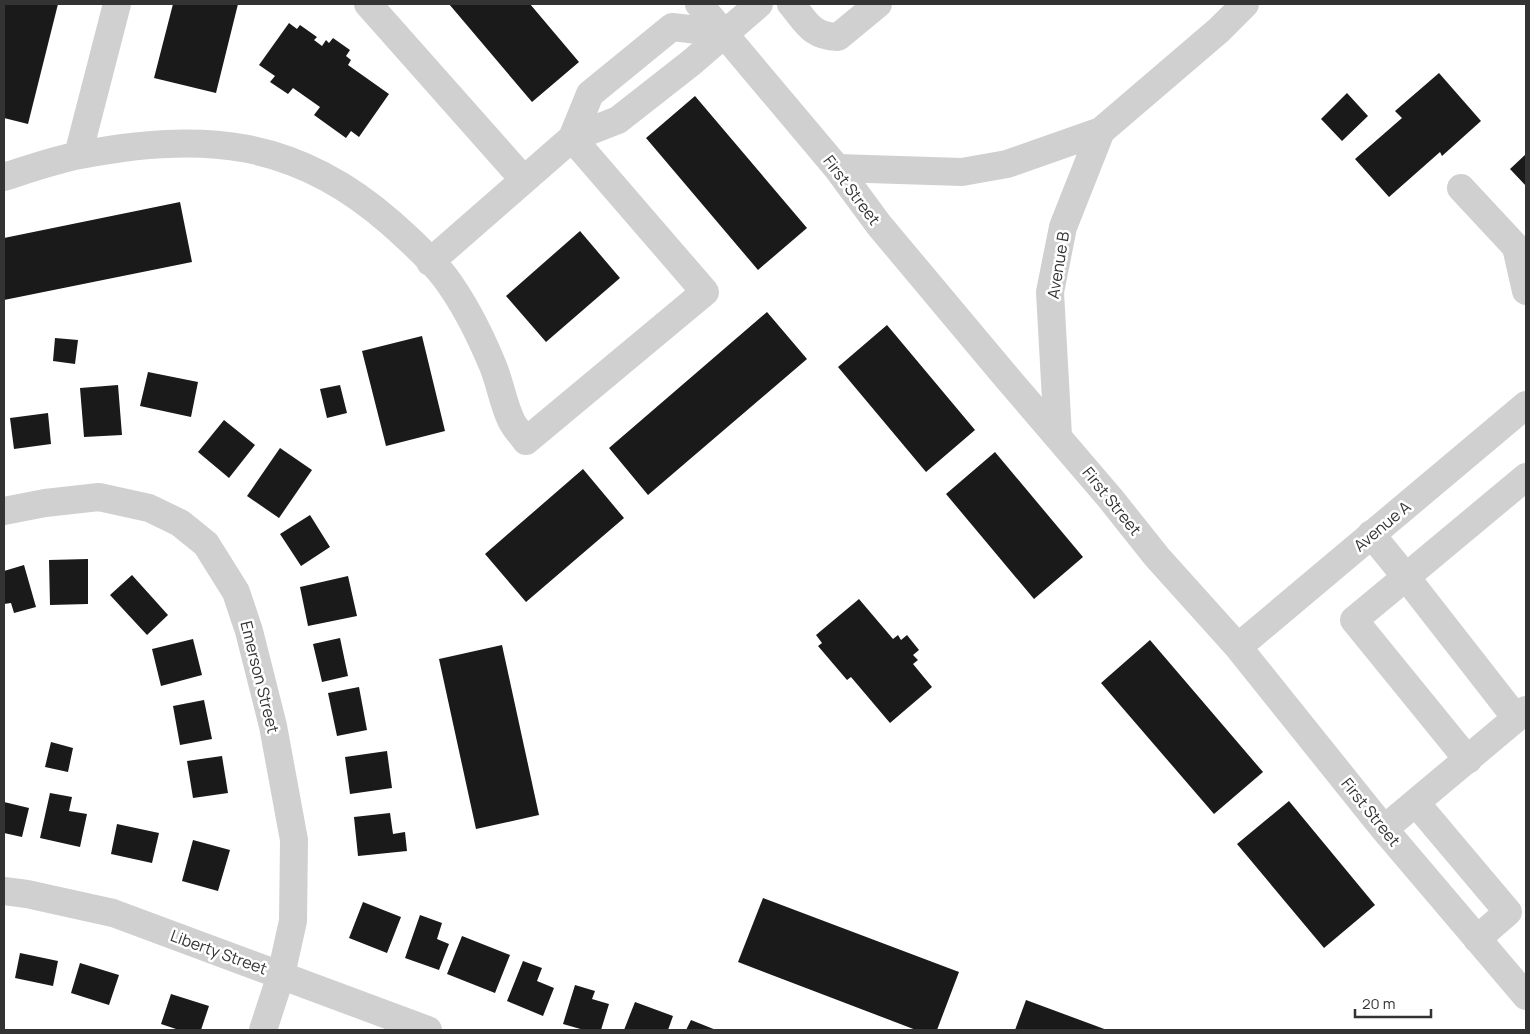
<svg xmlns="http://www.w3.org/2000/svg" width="1530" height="1034" viewBox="0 0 1530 1034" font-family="Manrope,sans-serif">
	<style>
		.building { fill: #1a1a1a }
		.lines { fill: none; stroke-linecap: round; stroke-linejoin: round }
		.minor { stroke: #d0d0d0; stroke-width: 28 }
		.labels { text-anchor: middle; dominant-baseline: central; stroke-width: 5; stroke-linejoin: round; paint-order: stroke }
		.street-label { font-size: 16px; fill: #333; stroke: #fff }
	</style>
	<rect width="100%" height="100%" fill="#fff"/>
	<path class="building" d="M 4,4 L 58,4 L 28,124 L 4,118 Z
		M 173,4 L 238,4 L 216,93 L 154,78 Z
		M 449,4 L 530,4 L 579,62 L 532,102 Z
		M 289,23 L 297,29 L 300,25 L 317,37 L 314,40 L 322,46 L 326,40 L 329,43 L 333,38 L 350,50 L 346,56 L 351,60 L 348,65 L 389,94 L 359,137 L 351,131 L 346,138 L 314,115 L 320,107 L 293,88 L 288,94 L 270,82 L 275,76 L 259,65 Z
		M 1439,73 L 1481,121 L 1442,156 L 1440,152 L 1389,197 L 1355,159 L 1402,118 L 1395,111 Z
		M 1347,93 L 1368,116 L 1342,141 L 1321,119 Z
		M 695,96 L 807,228 L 758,270 L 646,138 Z
		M 1526,154 L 1526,186 L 1510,169 Z
		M 180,202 L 192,262 L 4,300 L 4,238 Z
		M 580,231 L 620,278 L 546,342 L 506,296 Z
		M 767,312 L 807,359 L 648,495 L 609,448 Z
		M 887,325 L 975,430 L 926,472 L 838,367 Z
		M 422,336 L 445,431 L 386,446 L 362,351 Z
		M 55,338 L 78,340 L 75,364 L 53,361 Z
		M 148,372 L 198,382 L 191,417 L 140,406 Z
		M 118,385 L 122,435 L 84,437 L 80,388 Z
		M 340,385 L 347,413 L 327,418 L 320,389 Z
		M 48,413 L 51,444 L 14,449 L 10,418 Z
		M 224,420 L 255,445 L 229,478 L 198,452 Z
		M 280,448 L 312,470 L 279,518 L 247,496 Z
		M 995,452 L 1083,557 L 1034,599 L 946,494 Z
		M 583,469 L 624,518 L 526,602 L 485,554 Z
		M 310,515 L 330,547 L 301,566 L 280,534 Z
		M 88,559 L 88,604 L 50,605 L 49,560 Z
		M 24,565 L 36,607 L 14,613 L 11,603 L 4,604 L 4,571 Z
		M 132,575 L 168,615 L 147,635 L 110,595 Z
		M 348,576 L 357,616 L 308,626 L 300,587 Z
		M 859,599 L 893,639 L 898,635 L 901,640 L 907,635 L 919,650 L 913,655 L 918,660 L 913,664 L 932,687 L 890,723 L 851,677 L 847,680 L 818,646 L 822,643 L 816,635 Z
		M 340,638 L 348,676 L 322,682 L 313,644 Z
		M 193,639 L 202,675 L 161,686 L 152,649 Z
		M 1150,640 L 1263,772 L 1214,814 L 1101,683 Z
		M 502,645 L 539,815 L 476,829 L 439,659 Z
		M 359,687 L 367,730 L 337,736 L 328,693 Z
		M 204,700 L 212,739 L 180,745 L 173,706 Z
		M 51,742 L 73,748 L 68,772 L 45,767 Z
		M 387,751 L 392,788 L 350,794 L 345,757 Z
		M 222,756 L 228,793 L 193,798 L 187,761 Z
		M 50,793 L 72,797 L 69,811 L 87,814 L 80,847 L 40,838 Z
		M 1289,801 L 1375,905 L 1324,948 L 1237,844 Z
		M 4,802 L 29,808 L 22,837 L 4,833 Z
		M 390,813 L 393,834 L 405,832 L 407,851 L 358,856 L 354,817 Z
		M 117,824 L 159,833 L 152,863 L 111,854 Z
		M 193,840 L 230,850 L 218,891 L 182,881 Z
		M 763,898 L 959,972 L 937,1030 L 916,1030 L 738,962 Z
		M 363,902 L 401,917 L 387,953 L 349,938 Z
		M 420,915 L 442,923 L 437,939 L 449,944 L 439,970 L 405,958 Z
		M 462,936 L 510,955 L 495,993 L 447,974 Z
		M 20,953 L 58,961 L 53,986 L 15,978 Z
		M 523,961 L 542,968 L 537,981 L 554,988 L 543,1016 L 507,1001 Z
		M 80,963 L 119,975 L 109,1005 L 71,993 Z
		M 575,985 L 595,991 L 592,999 L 609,1004 L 601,1030 L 584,1030 L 563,1024 Z
		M 171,994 L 209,1006 L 201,1030 L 179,1030 L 161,1024 Z
		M 1026,1000 L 1107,1030 L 1015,1030 Z
		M 635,1002 L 673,1016 L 668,1030 L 624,1030 Z
		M 691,1020 L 716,1030 L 686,1030 Z"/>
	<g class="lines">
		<path class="minor" d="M 368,4 L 524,180
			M 699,4 L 837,168 L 879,225 L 1003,373 L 1110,498 L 1157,557 L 1238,647 L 1384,829 L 1526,996
			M 791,4 C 807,23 811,36 838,37 L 878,4
			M 724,33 L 672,27 L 590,94 L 572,138 L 618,120 L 692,62 L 759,4
			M 78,155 L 117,4
			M 837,168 L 962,172 L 1007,164 L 1101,131 L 1219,30 L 1245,4
			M 4,177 C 29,169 54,160 80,155 C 201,131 296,139 391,223 C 409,239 429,257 444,276 C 463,301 481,337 493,366 C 500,383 503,403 511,420 C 514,427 521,434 526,441 L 705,292 L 572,138 L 430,262
			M 1461,188 L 1516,247 L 1526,291
			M 1058,436 L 1050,292 L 1063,227 L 1101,131
			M 4,511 L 45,503 L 99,497 L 149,508 L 180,523 L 206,544 L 236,592 L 249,631 L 273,726 L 294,840 L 293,921 L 281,975 L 263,1030
			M 1371,534 L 1406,577 L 1354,620 L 1468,760
			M 1238,647 L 1526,405
			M 1516,718 L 1406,577 L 1526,477
			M 1416,803 L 1508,912 L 1477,939
			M 1384,829 L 1526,710
			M 4,891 L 27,894 L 113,913 L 428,1030"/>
	</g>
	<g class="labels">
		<g class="street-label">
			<text transform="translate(852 190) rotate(53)">First Street</text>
			<text transform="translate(1058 265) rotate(-81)">Avenue B</text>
			<text transform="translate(1112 501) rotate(51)">First Street</text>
			<text transform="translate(1382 526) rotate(-40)">Avenue A</text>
			<text transform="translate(260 677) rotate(76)">Emerson Street</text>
			<text transform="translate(1371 812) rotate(51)">First Street</text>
			<text transform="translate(219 952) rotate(20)">Liberty Street</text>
		</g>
	</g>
	<rect width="1530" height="1034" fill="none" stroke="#333333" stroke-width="10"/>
	<path d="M1355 1009v8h76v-8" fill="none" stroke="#333333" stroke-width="2.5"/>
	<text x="1362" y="1009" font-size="15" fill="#333333" stroke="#ffffff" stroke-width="4" paint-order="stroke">20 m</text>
</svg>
